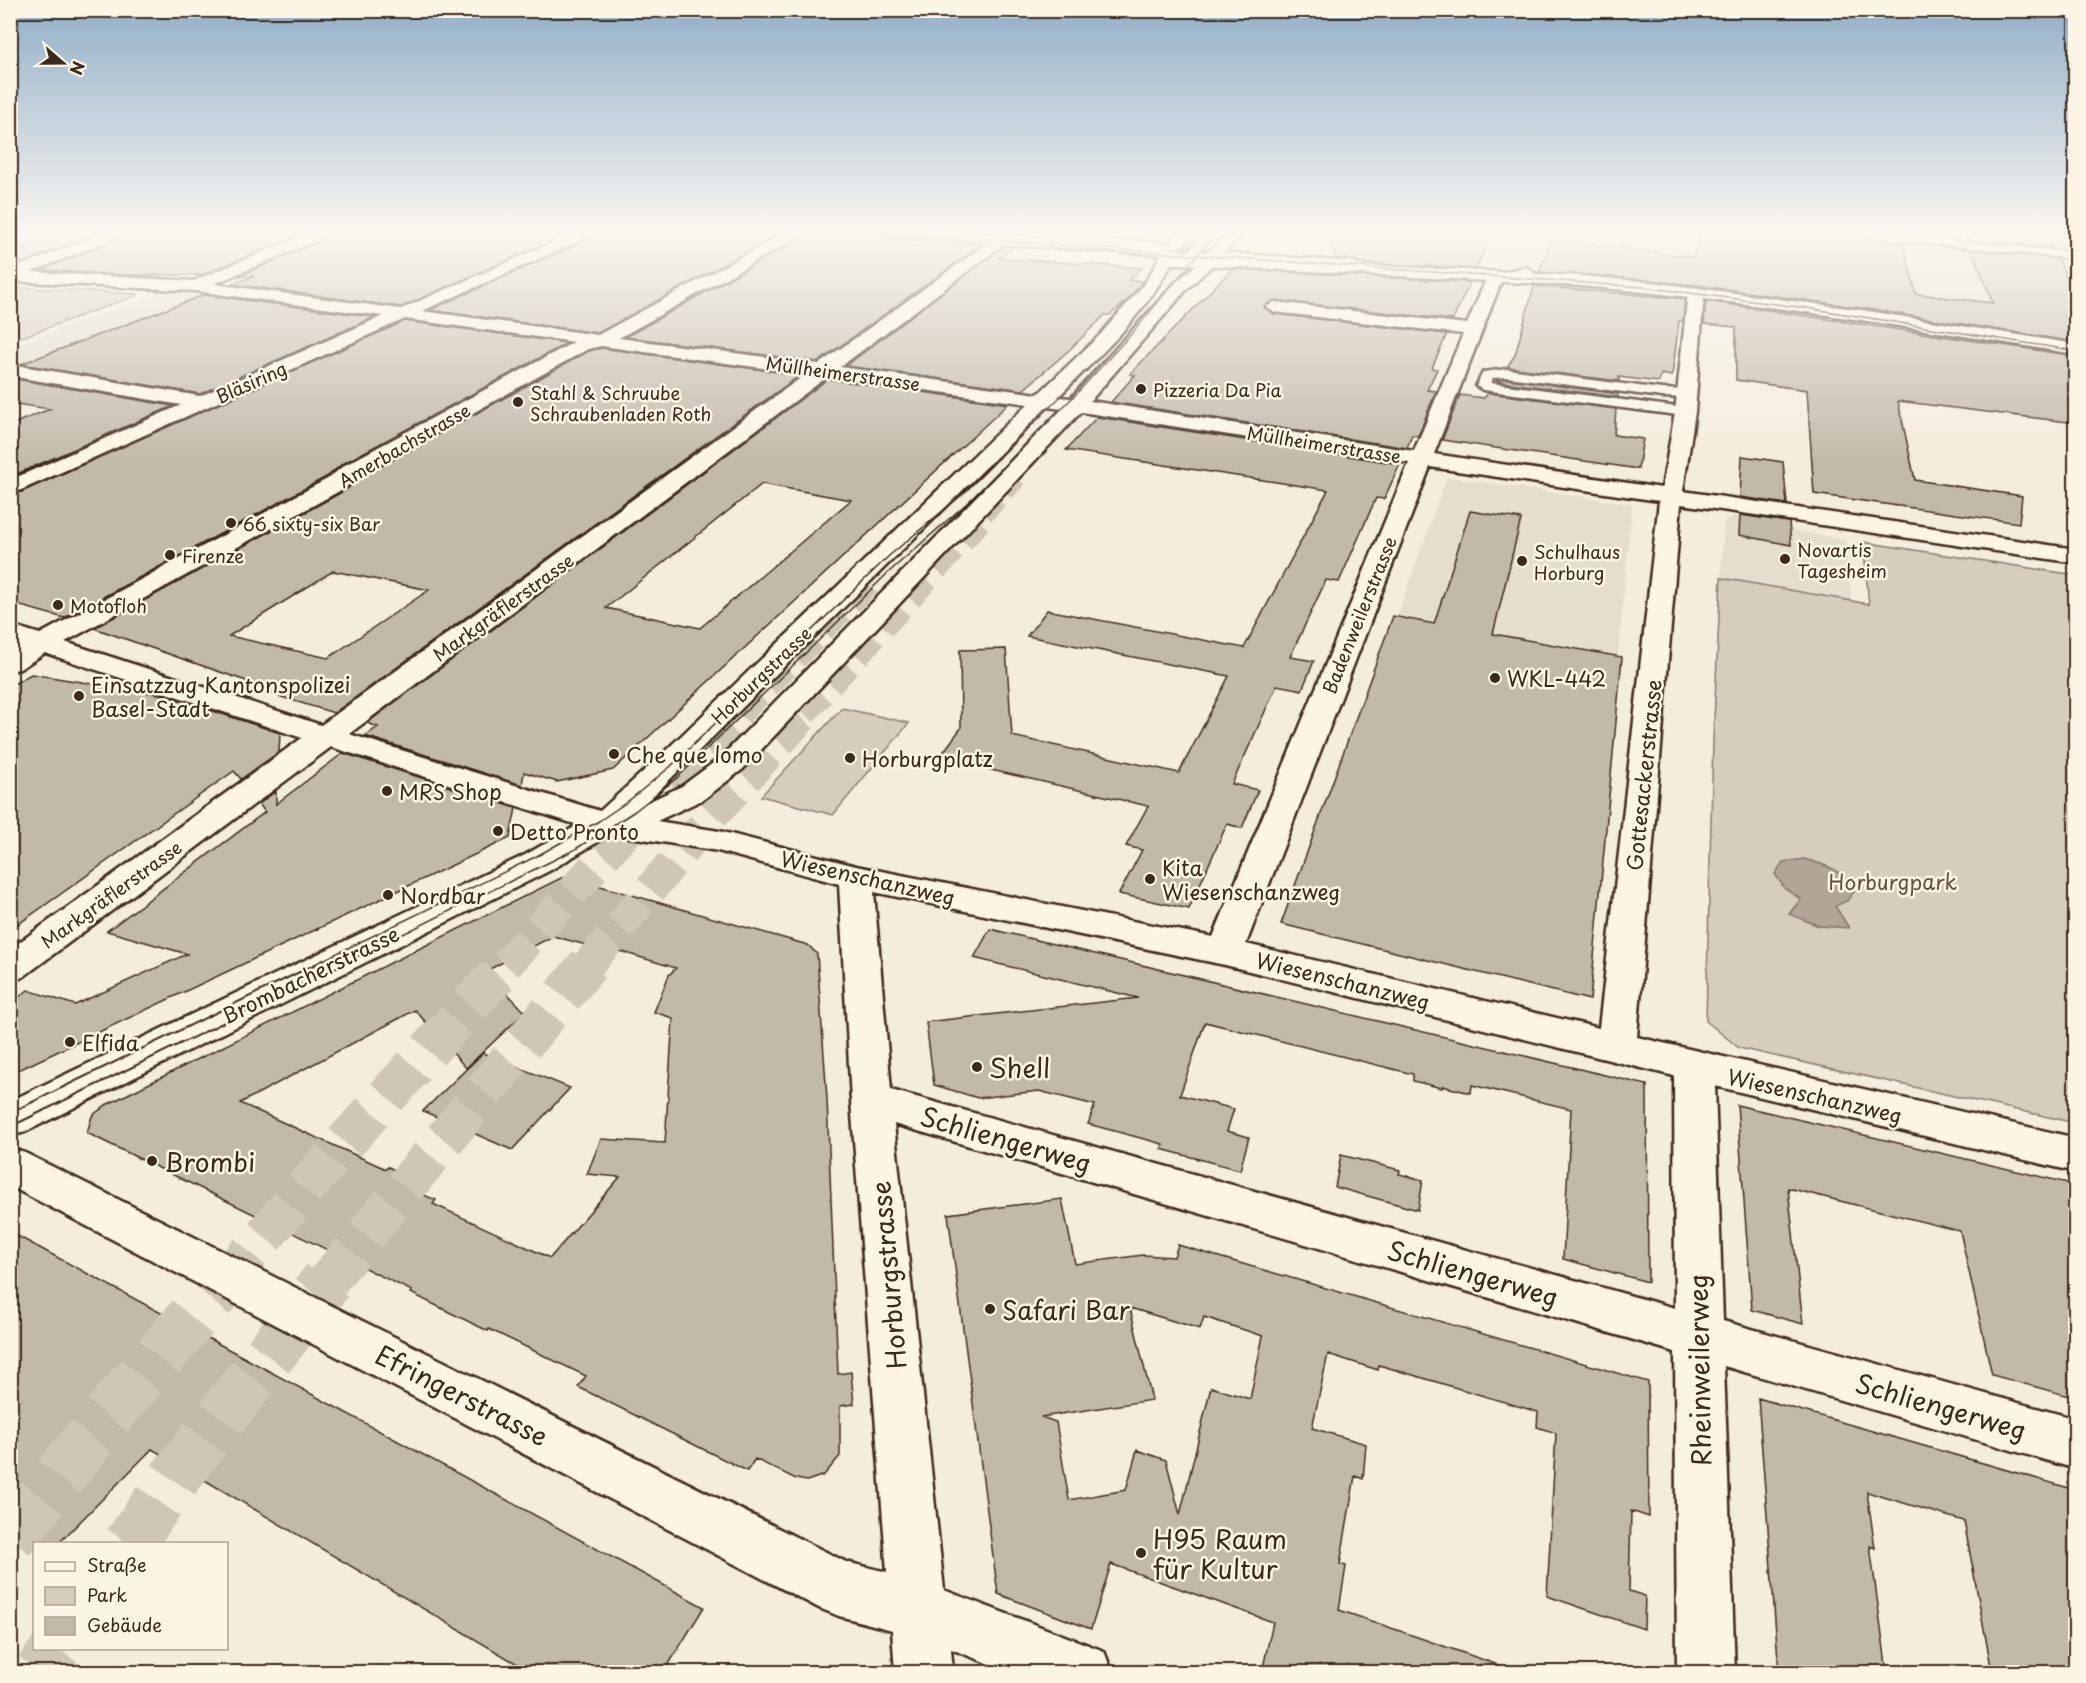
<svg xmlns="http://www.w3.org/2000/svg" width="2086" height="1683" viewBox="0 0 2086 1683" font-family="'Playpen Sans',sans-serif">
	<style>
		.built { fill: #e5ddce }
		.green { fill: #d6cdbd; stroke: #887c6e; stroke-width: 1.5 }
		.water { fill: #b0a596; stroke: #817466; stroke-width: 1.5 }
		.building { fill: #c3b9aa; stroke: #3b2a1e; stroke-width: 1.5; fill-rule: evenodd }
		.lines { fill: none; stroke-linecap: round; stroke-linejoin: round }
		.motorway-tunnel-far5 { stroke: #cfc6b7; stroke-width: 16; stroke-dasharray: 16 8; stroke-linecap: butt }
		.motorway-tunnel-far4 { stroke: #cfc6b7; stroke-width: 20; stroke-dasharray: 20 10; stroke-linecap: butt }
		.motorway-tunnel-far3 { stroke: #cfc6b7; stroke-width: 26; stroke-dasharray: 26 13; stroke-linecap: butt }
		.motorway-tunnel-far2 { stroke: #cfc6b7; stroke-width: 33; stroke-dasharray: 33 16; stroke-linecap: butt }
		.motorway-tunnel-far1 { stroke: #cfc6b7; stroke-width: 41; stroke-dasharray: 41 21; stroke-linecap: butt }
		.motorway-tunnel { stroke: #cfc6b7; stroke-width: 52; stroke-dasharray: 52 26; stroke-linecap: butt }
		.service-casing { stroke: #3b2a1e; stroke-width: 5 }
		.minor-casing { stroke: #3b2a1e; stroke-width: 5 }
		.tertiary-casing { stroke: #3b2a1e; stroke-width: 5 }
		.primary-casing { stroke: #3b2a1e; stroke-width: 5 }
		.service { fill: #fcf5e5; fill-rule: evenodd }
		.minor { fill: #fcf5e5; fill-rule: evenodd }
		.tertiary { fill: #fcf5e5; fill-rule: evenodd }
		.primary { fill: #fcf5e5; fill-rule: evenodd }
		.tram-far1 { stroke: #3b2a1e; stroke-width: 1.5 }
		.tram { stroke: #3b2a1e; stroke-width: 2 }
		.poi-dot { fill: #3b2a1e; stroke: #fcf5e5; stroke-width: 2 }
		.labels { text-anchor: middle; dominant-baseline: central; stroke-width: 5; stroke-linejoin: round; paint-order: stroke }
		.far-street-label { font-size: 18px; fill: #3b2a1e; stroke: #fcf5e5 }
		.far-poi-label { font-size: 18px; fill: #3b2a1e; stroke: #fcf5e5; text-anchor: start }
		.poi-label { font-size: 21px; fill: #3b2a1e; stroke: #fcf5e5; text-anchor: start }
		.street-label { font-size: 21px; fill: #3b2a1e; stroke: #fcf5e5 }
		.park-label { font-size: 21px; fill: #625346; stroke: #fcf5e5 }
		.near-poi-label { font-size: 26px; fill: #3b2a1e; stroke: #fcf5e5; text-anchor: start }
		.near-street-label { font-size: 26px; fill: #3b2a1e; stroke: #fcf5e5 }
	</style>
	<rect width="100%" height="100%" fill="#f4eddd"/>
	<filter id="ink" filterUnits="userSpaceOnUse"><feTurbulence type="fractalNoise" baseFrequency=".0167" numOctaves="2"/><feDisplacementMap in="SourceGraphic" scale="12" xChannelSelector="R" yChannelSelector="G"/><feConvolveMatrix kernelMatrix="1 2 1 2 8 2 1 2 1" color-interpolation-filters="sRGB"/></filter>
	<g filter="url(#ink)">
		<path class="built" d="M 1273,231 L 2075,231 L 2075,338 L 1822,300 L 1638,277 L 1287,246 L 1267,240 Z
			M 160,293 L 185,293 L 370,318 L 370,322 L 215,390 L 199,392 L 11,361 L 11,347 Z
			M 1447,477 L 1632,504 L 1618,656 L 1397,617 Z
			M 1733,516 L 1789,525 L 1790,530 L 1846,540 L 1851,600 L 1721,578 L 1724,523 Z"/>
		<path class="green" d="M 11,287 L 136,294 L 138,295 L 11,341 Z
			M 1863,542 L 2075,575 L 2075,1123 L 1739,1048 L 1706,1021 L 1713,740 L 1721,578 L 1869,604 Z
			M 842,708 L 909,723 L 833,815 L 761,796 Z"/>
		<path class="water" d="M 1804,859 C 1828,866 1842,868 1854,892 L 1847,901 L 1835,906 L 1849,928 L 1819,926 L 1789,914 L 1801,899 L 1785,889 L 1775,874 L 1783,862 Z"/>
		<path class="building" d="M 73,231 L 103,231 L 25,262 L 10,261 L 10,253 Z
			M 129,231 L 310,231 L 201,275 L 123,275 L 41,270 L 126,236 Z
			M 335,231 L 574,231 L 401,307 L 232,284 L 255,276 L 239,276 L 332,236 Z
			M 599,231 L 785,231 L 598,333 L 430,310 L 596,236 Z
			M 808,231 L 864,231 L 873,237 L 981,245 L 818,362 L 626,337 L 805,236 Z
			M 1327,231 L 1365,231 L 1491,235 L 1476,269 L 1361,263 L 1355,260 L 1336,258 Z
			M 1699,231 L 1783,231 L 1903,243 L 1916,294 L 1993,303 L 1972,250 L 2058,259 L 2076,298 L 2076,342 L 1855,307 L 1697,285 L 1539,272 L 1552,240 L 1694,257 Z
			M 1965,231 L 2044,231 L 2053,248 L 1968,240 Z
			M 1003,246 L 1013,247 L 999,258 L 1142,268 L 1129,280 L 1143,281 L 1128,300 L 1110,315 L 1105,315 L 1067,352 L 1023,390 L 846,366 Z
			M 1232,269 L 1470,282 L 1453,320 L 1274,300 L 1264,306 L 1274,314 L 1447,334 L 1432,368 L 1437,369 L 1427,390 L 1436,391 L 1418,436 L 1412,435 L 1407,448 L 1111,402 L 1135,375 L 1130,374 Z
			M 1534,286 L 1685,299 L 1683,321 L 1679,321 L 1672,376 L 1661,374 L 1659,382 L 1619,377 L 1619,381 L 1507,367 L 1515,355 Z
			M 204,295 L 375,317 L 200,394 L 21,364 Z
			M 1706,301 L 2076,356 L 2076,423 L 1898,401 L 1915,480 L 2022,496 L 2019,523 L 1814,494 L 1807,390 L 1736,380 L 1736,327 L 1704,324 Z
			M 405,321 L 567,343 L 342,464 L 328,476 L 64,618 L 10,603 L 10,497 Z
			M 601,348 L 800,375 L 334,713 L 268,693 L 269,689 L 94,628 L 346,490 L 360,478 L 589,351 ZM 333,571 L 429,590 L 328,658 L 229,636 Z
			M 10,378 L 173,406 L 10,477 L 10,425 L 50,409 L 10,403 Z
			M 828,379 L 1008,404 L 613,770 L 557,782 L 524,772 L 522,785 L 365,736 L 378,727 L 367,723 ZM 762,484 L 851,500 L 700,628 L 606,608 Z
			M 1507,379 L 1618,394 L 1618,397 L 1496,381 Z
			M 1488,393 L 1616,409 L 1614,435 L 1643,439 L 1638,469 L 1442,440 L 1460,395 L 1484,398 Z
			M 1097,417 L 1400,464 L 1384,499 L 1376,498 L 1339,582 L 1326,580 L 1290,657 L 1314,661 L 1302,690 L 1277,685 L 1232,784 L 1258,790 L 1242,828 L 1227,824 L 1189,909 L 1119,894 L 1142,850 L 1126,846 L 1148,806 L 939,758 L 961,728 L 960,650 L 1006,649 L 1012,736 L 1179,773 L 1229,676 L 1027,636 L 1047,610 L 1244,648 L 1328,490 L 1066,450 Z
			M 1742,456 L 1783,462 L 1787,504 L 1740,497 Z
			M 1470,511 L 1521,519 L 1493,634 L 1622,657 L 1590,1000 L 1281,924 L 1393,616 L 1434,624 Z
			M 1740,515 L 1789,522 L 1791,545 L 1739,535 Z
			M 31,674 L 164,695 L 280,733 L 279,752 L 241,779 L 234,771 L 10,930 L 10,686 Z
			M 343,753 L 516,808 L 510,838 L 10,1074 L 10,1004 L 28,990 L 75,1005 L 187,954 L 107,931 L 265,812 L 259,804 L 276,791 L 276,804 Z
			M 565,876 L 808,945 L 817,954 L 827,1099 L 838,1374 L 851,1372 L 854,1404 L 840,1406 L 840,1456 L 824,1475 L 807,1481 L 796,1479 L 755,1459 L 747,1471 L 578,1387 L 586,1376 L 489,1329 L 488,1331 L 451,1313 L 411,1293 L 412,1291 L 87,1133 L 92,1116 L 106,1105 ZM 553,936 L 597,948 L 599,945 L 676,968 L 669,975 L 654,1012 L 673,1018 L 665,1143 L 601,1139 L 587,1174 L 620,1177 L 550,1258 L 433,1204 L 436,1200 L 419,1193 L 427,1184 L 388,1167 L 386,1169 L 240,1103 L 415,1010 L 466,1068 L 525,1012 L 486,971 Z
			M 990,929 L 1647,1085 L 1648,1282 L 1563,1259 L 1571,1109 L 1472,1085 L 1471,1093 L 1442,1086 L 1442,1088 L 1413,1081 L 1413,1074 L 1205,1022 L 1180,1095 L 1234,1109 L 1227,1131 L 1249,1137 L 1240,1170 L 1161,1149 L 1163,1144 L 1088,1124 L 1095,1105 L 1039,1091 L 978,1098 L 934,1085 L 926,1022 L 1138,998 L 974,958 Z
			M 483,1053 L 570,1088 L 512,1150 L 423,1111 Z
			M 1737,1105 L 2076,1185 L 2076,1398 L 1992,1375 L 1960,1231 L 1788,1188 L 1803,1324 L 1752,1310 Z
			M 1341,1155 L 1400,1170 L 1399,1174 L 1423,1180 L 1418,1210 L 1335,1187 Z
			M 1062,1199 L 1075,1264 L 1143,1255 L 1174,1257 L 1178,1245 L 1648,1382 L 1649,1517 L 1631,1511 L 1629,1591 L 1645,1596 L 1644,1629 L 1547,1596 L 1556,1433 L 1537,1427 L 1538,1412 L 1379,1365 L 1378,1370 L 1328,1354 L 1312,1428 L 1366,1444 L 1363,1479 L 1355,1476 L 1340,1564 L 1346,1566 L 1339,1610 L 1507,1668 L 1506,1672 L 1262,1672 L 1273,1622 L 1111,1564 L 1091,1629 L 998,1594 L 948,1214 ZM 1130,1308 L 1200,1329 L 1204,1317 L 1263,1336 L 1250,1399 L 1211,1387 L 1180,1515 L 1166,1460 L 1137,1450 L 1126,1490 L 1069,1500 L 1056,1422 L 1041,1417 L 1152,1400 Z
			M 10,1232 L 243,1357 L 704,1607 L 664,1672 L 531,1672 L 152,1449 L 58,1544 L 10,1544 Z
			M 1758,1398 L 2076,1490 L 2076,1672 L 1992,1672 L 1964,1521 L 1867,1492 L 1875,1548 L 1870,1546 L 1887,1672 L 1779,1672 Z"/>
		<g class="lines">
			<path class="motorway-tunnel-far5" d="M 1147,291 L 1198,231"/>
			<path class="motorway-tunnel-far4" d="M 984,514 L 1017,478"/>
			<path class="motorway-tunnel-far3" d="M 740,713 L 871,580
				M 804,713 L 986,513"/>
			<path class="motorway-tunnel-far2" d="M 506,965 L 647,809 L 742,712
				M 588,965 L 708,820 L 806,712"/>
			<path class="motorway-tunnel-far1" d="M 223,1283 L 356,1130 L 507,964
				M 326,1283 L 589,964"/>
			<path class="motorway-tunnel" d="M 10,1538 L 119,1402 L 224,1281
				M 129,1544 L 176,1476 L 327,1281
				M 40,1672 L 57,1648"/>
			<defs>
				<path id="service" d="M 1207,231 L 1217,231 L 1199,251 L 1355,262 L 1360,265 L 1355,268 L 972,242 L 967,239 L 972,236 L 1188,251 Z
					M 1870,232 L 2076,253 L 2076,259 L 1866,237 L 1866,233 Z
					M 1507,369 L 1662,389 L 1687,390 L 1694,394 L 1687,398 L 1662,397 L 1507,377 L 1493,378 L 1491,383 L 1685,408 L 1692,412 L 1685,416 L 1483,390 L 1476,386 L 1483,372 Z"/>
				<path id="minor" d="M 108,231 L 127,231 L 125,234 L 31,272 L 193,281 L 315,231 L 333,231 L 331,234 L 214,284 L 401,309 L 579,231 L 597,231 L 595,234 L 422,311 L 598,335 L 789,231 L 806,231 L 804,234 L 619,338 L 819,364 L 989,242 L 999,242 L 1001,245 L 999,248 L 840,367 L 1038,394 L 1100,335 L 1145,283 L 1160,257 L 1170,257 L 1173,260 C 1146,314 1100,355 1058,397 L 1071,398 L 1175,283 L 1203,259 L 1208,257 L 1216,262 L 1213,265 L 1187,289 L 1090,401 L 1414,451 L 1463,334 L 1274,312 L 1266,307 L 1274,302 L 1467,324 L 1488,275 L 1526,267 L 1534,272 L 1532,275 L 1501,282 L 1434,454 L 1662,488 L 1675,412 L 1688,292 L 1696,287 L 1702,289 L 1704,292 L 1695,412 L 1683,491 L 2076,549 L 2076,563 L 1681,504 L 1637,1037 L 2076,1138 L 2076,1172 L 1715,1086 L 1723,1321 L 2076,1419 L 2076,1469 L 1724,1366 L 1735,1672 L 1677,1672 L 1675,1352 L 894,1124 L 944,1590 L 1104,1651 L 1112,1672 L 1010,1672 L 951,1649 L 953,1672 L 895,1672 L 892,1630 L 839,1616 L 819,1608 L 10,1186 L 10,1148 L 25,1153 L 846,1562 L 887,1572 L 851,1101 L 839,884 L 718,851 L 611,834 L 549,871 L 25,1132 L 10,1136 L 10,1101 L 525,855 L 578,825 L 331,747 L 23,977 L 10,981 L 10,949 L 302,738 L 45,653 L 20,669 L 10,671 L 10,651 L 20,645 L 10,642 L 10,625 L 40,634 L 329,478 L 343,466 L 574,342 L 405,319 L 10,495 L 10,480 L 181,405 L 10,376 L 10,364 L 200,396 L 383,316 L 195,291 L 10,281 L 10,270 ZM 601,346 L 806,374 L 321,725 L 65,642 L 345,488 L 359,476 L 588,349 ZM 827,377 L 1028,404 L 659,757 L 600,811 L 349,734 ZM 1047,407 L 1062,409 L 721,757 L 682,786 L 646,803 ZM 1081,412 L 1409,463 L 1213,937 L 856,866 L 719,831 L 657,821 L 704,799 L 743,769 ZM 1430,467 L 1659,501 L 1599,1028 L 1246,944 ZM 874,892 L 1225,965 L 1674,1076 L 1675,1308 L 891,1090 Z"/>
				<path id="tertiary" d="M 866,231 L 926,231 L 1173,243 L 1180,247 L 1173,251 L 873,235 Z"/>
				<path id="primary" d="M 1180,231 L 1194,231 L 1176,256 L 1204,257 L 1229,231 L 1244,231 L 1220,258 L 1581,276 L 1651,282 L 1855,309 L 2076,344 L 2076,354 C 1911,328 1747,300 1581,286 L 1160,263 L 1157,260 Z"/>
			</defs>
			<use href="#service" class="service-casing"/>
			<use href="#minor" class="minor-casing"/>
			<use href="#tertiary" class="tertiary-casing"/>
			<use href="#primary" class="primary-casing"/>
			<use href="#service" class="service"/>
			<use href="#minor" class="minor"/>
			<use href="#tertiary" class="tertiary"/>
			<use href="#primary" class="primary"/>
			<path class="tram-far1" d="M 859,231 L 1642,287 L 1807,308 L 2076,351
				M 1171,249 L 1188,246 L 1203,236
				M 313,965 L 537,856 L 599,821 L 627,802 L 670,767 L 890,555 L 963,494 L 1086,371
				M 340,965 L 574,850 L 635,811 L 677,778 L 889,572 L 975,496 L 1077,393 L 1134,331 L 1217,231"/>
			<path class="tram" d="M 10,1113 L 316,964
				M 10,1127 L 343,964"/>
		</g>
	</g>
	<linearGradient id="sky" x2="0" y2="1"><stop stop-color="#91aec7"/><stop offset="0.5" stop-color="#faf7f0"/><stop offset="1" stop-color="#faf7f0" stop-opacity="0"/></linearGradient>
	<rect width="2086" height="466" fill="url(#sky)"/>
	<g class="poi-dot">
		<circle cx="1141" cy="389" r="6"/>
		<circle cx="518" cy="402" r="6"/>
		<circle cx="231" cy="523" r="6"/>
		<circle cx="170" cy="555" r="6"/>
		<circle cx="1785" cy="559" r="6"/>
		<circle cx="1522" cy="561" r="6"/>
		<circle cx="58" cy="605" r="6"/>
		<circle cx="1495" cy="678" r="6"/>
		<circle cx="79" cy="696" r="6"/>
		<circle cx="614" cy="754" r="6"/>
		<circle cx="850" cy="758" r="6"/>
		<circle cx="387" cy="791" r="6"/>
		<circle cx="498" cy="831" r="6"/>
		<circle cx="1150" cy="879" r="6"/>
		<circle cx="388" cy="895" r="6"/>
		<circle cx="70" cy="1042" r="6"/>
		<circle cx="977" cy="1067" r="6"/>
		<circle cx="152" cy="1161" r="6"/>
		<circle cx="990" cy="1309" r="6"/>
		<circle cx="1141" cy="1553" r="6"/>
	</g>
	<g class="labels">
		<g class="far-street-label">
			<text transform="translate(843 373) rotate(8)">Müllheimerstrasse</text>
			<text transform="translate(251 382) rotate(-24)">Bläsiring</text>
			<text transform="translate(1324 444) rotate(9)">Müllheimerstrasse</text>
			<text transform="translate(404 445) rotate(-30)">Amerbachstrasse</text>
			<text transform="translate(503 607) rotate(-36)">Markgräflerstrasse</text>
			<text transform="translate(1359 615) rotate(-68)">Badenweilerstrasse</text>
			<text transform="translate(761 675) rotate(-44)">Horburgstrasse</text>
			<text transform="translate(111 894) rotate(-36)">Markgräflerstrasse</text>
		</g>
		<g class="far-poi-label">
			<text x="1153" y="389">Pizzeria Da Pia</text>
			<text x="530" y="392">Stahl &amp; Schruube<tspan x="530" dy="21">Schraubenladen Roth</tspan></text>
			<text x="243" y="523">66 sixty-six Bar</text>
			<text x="1797" y="549">Novartis<tspan x="1797" dy="21">Tagesheim</tspan></text>
			<text x="1534" y="551">Schulhaus<tspan x="1534" dy="21">Horburg</tspan></text>
			<text x="182" y="555">Firenze</text>
			<text x="70" y="605">Motofloh</text>
		</g>
		<g class="poi-label">
			<text x="1507" y="678">WKL-442</text>
			<text x="91" y="684">Einsatzzug Kantonspolizei<tspan x="91" dy="24">Basel-Stadt</tspan></text>
			<text x="626" y="754">Che que lomo</text>
			<text x="862" y="758">Horburgplatz</text>
			<text x="399" y="791">MRS Shop</text>
			<text x="510" y="831">Detto Pronto</text>
			<text x="1162" y="867">Kita<tspan x="1162" dy="24">Wiesenschanzweg</tspan></text>
			<text x="400" y="895">Nordbar</text>
			<text x="82" y="1042">Elfida</text>
		</g>
		<g class="street-label">
			<text transform="translate(1643 775) rotate(-84)">Gottesackerstrasse</text>
			<text transform="translate(868 877) rotate(13)">Wiesenschanzweg</text>
			<text transform="translate(310 974) rotate(-26)">Brombacherstrasse</text>
			<text transform="translate(1343 980) rotate(14)">Wiesenschanzweg</text>
			<text transform="translate(1815 1095) rotate(13)">Wiesenschanzweg</text>
		</g>
		<g class="park-label">
			<text x="1893" y="881">Horburgpark</text>
		</g>
		<g class="near-poi-label">
			<text x="989" y="1067">Shell</text>
			<text x="164" y="1161">Brombi</text>
			<text x="1002" y="1309">Safari Bar</text>
			<text x="1153" y="1538">H95 Raum<tspan x="1153" dy="30">für Kultur</tspan></text>
		</g>
		<g class="near-street-label">
			<text transform="translate(1006 1139) rotate(16)">Schliengerweg</text>
			<text transform="translate(1473 1273) rotate(16)">Schliengerweg</text>
			<text transform="translate(888 1275) rotate(-95)">Horburgstrasse</text>
			<text transform="translate(1699 1370) rotate(-91)">Rheinweilerweg</text>
			<text transform="translate(462 1395) rotate(27)">Efringerstrasse</text>
			<text transform="translate(1941 1406) rotate(16)">Schliengerweg</text>
		</g>
	</g>
	<rect width="2086" height="1683" fill="none" stroke="#fcf5e5" stroke-width="36"/>
	<rect x="18" y="18" width="2050" height="1647" fill="none" stroke="#3b2a1e" stroke-width="2" filter="url(#ink)"/>
	<rect x="33" y="1542" width="195" height="108" fill="#fcf5e5" stroke="#afa495" stroke-width="1.5"/>
	<rect x="45" y="1562" width="30" height="9" fill="#fcf5e5" stroke="#afa495" stroke-width="1.5"/>
	<text x="87" y="1572" font-size="18" fill="#3b2a1e">Straße</text>
	<rect x="45" y="1587" width="30" height="18" fill="#d6cdbd" stroke="#afa495" stroke-width="1.5"/>
	<text x="87" y="1602" font-size="18" fill="#3b2a1e">Park</text>
	<rect x="45" y="1617" width="30" height="18" fill="#c3b9aa" stroke="#afa495" stroke-width="1.5"/>
	<text x="87" y="1632" font-size="18" fill="#3b2a1e">Gebäude</text>
	<g transform="translate(63 63) rotate(110)" stroke="#fcf5e5" stroke-width="4.5" paint-order="stroke">
	<path d="M0-4.5L10 22L0 15L-10 22Z" fill="#3b2a1e"/>
	<text y="-9" font-size="16" font-weight="bold" text-anchor="middle" fill="#3b2a1e">N</text>
	</g>
</svg>
